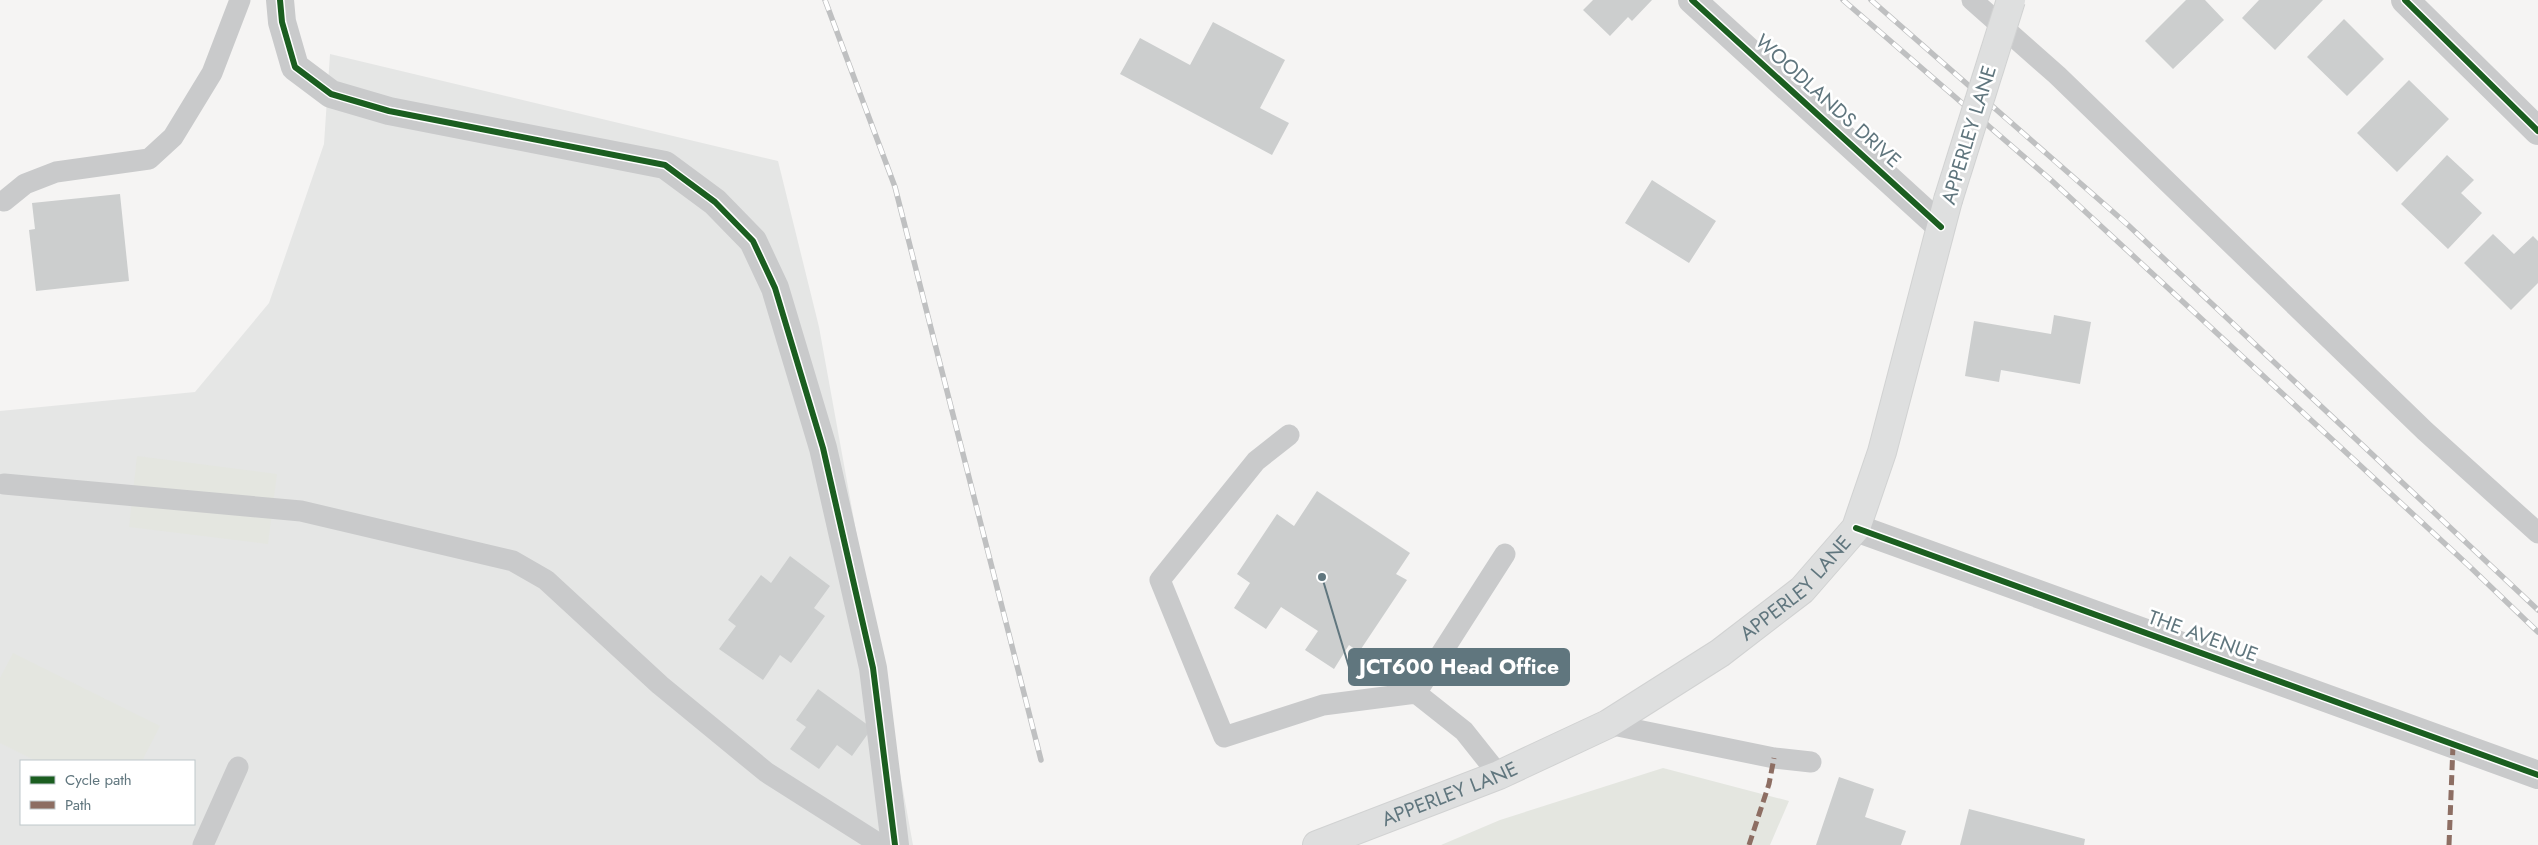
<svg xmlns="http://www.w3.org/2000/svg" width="2538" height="845" viewBox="0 0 2538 845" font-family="Jost,sans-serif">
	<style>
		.built { fill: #e5e6e5; fill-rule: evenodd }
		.green { fill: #e4e6e0 }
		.building { fill: #cccece }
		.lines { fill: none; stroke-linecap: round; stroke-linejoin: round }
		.trunk-casing { stroke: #d1d2d2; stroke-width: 30 }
		.service { stroke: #c9cacb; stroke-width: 21 }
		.minor { stroke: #c9cacb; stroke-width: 28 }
		.trunk { stroke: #dedfdf; stroke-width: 28 }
		.rail-casing { stroke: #bfc0c1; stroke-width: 5.5 }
		.rail { stroke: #fff; stroke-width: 4; stroke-dasharray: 11; stroke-linecap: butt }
		.trunk-bridge-casing { stroke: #d1d2d2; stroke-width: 30; stroke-linecap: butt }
		.trunk-bridge { stroke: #dedfdf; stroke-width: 28 }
		.quiet { stroke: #8d6e63; stroke-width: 5; stroke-dasharray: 10 5; stroke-linecap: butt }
		.cycleway-casing { stroke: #fff; stroke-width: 9 }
		.cycleway { stroke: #1b5e20; stroke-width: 6 }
		.labels { text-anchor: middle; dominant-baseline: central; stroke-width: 5; stroke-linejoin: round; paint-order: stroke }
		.street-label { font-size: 20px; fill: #60767e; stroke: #fff }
		.leader { fill: none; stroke: #60767e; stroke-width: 2 }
		.callout-dot { fill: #60767e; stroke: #fff; stroke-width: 2 }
		.callout { fill: #60767e; stroke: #60767e; stroke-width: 2 }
		.callout-label { font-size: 21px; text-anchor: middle; font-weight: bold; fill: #fff }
	</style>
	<rect width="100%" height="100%" fill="#f5f4f3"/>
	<path class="built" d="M 330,54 L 778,161 L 819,327 L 913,845 L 0,845 L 0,411 L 195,392 L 269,303 L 324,144 ZM 21,761 L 194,761 L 194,824 L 21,824 Z"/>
	<path class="green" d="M 137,456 L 277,474 L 268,544 L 129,527 Z
		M 13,653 L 160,726 L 142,761 L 36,761 L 0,743 L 0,678 Z
		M 1663,768 L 1789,801 L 1770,845 L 1441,845 L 1500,820 Z"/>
	<path class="building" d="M 1593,0 L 1652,0 L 1632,21 L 1628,17 L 1610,36 L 1583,10 Z
		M 2186,0 L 2205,0 L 2224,20 L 2173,69 L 2145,41 Z
		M 2259,0 L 2323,0 L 2275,50 L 2242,18 Z
		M 2344,19 L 2384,59 L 2347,96 L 2307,57 Z
		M 1213,22 L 1285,60 L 1260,108 L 1289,123 L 1272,155 L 1120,74 L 1140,38 L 1190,65 Z
		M 2409,80 L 2449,119 L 2397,172 L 2357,133 Z
		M 2447,155 L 2474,180 L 2461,193 L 2482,213 L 2448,249 L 2401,204 Z
		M 1652,180 L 1716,221 L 1689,263 L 1625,223 Z
		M 120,194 L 129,281 L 36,291 L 29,230 L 35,229 L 32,203 Z
		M 2493,234 L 2514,254 L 2533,236 L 2538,241 L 2538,283 L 2511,310 L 2464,263 Z
		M 2054,315 L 2091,322 L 2080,384 L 2001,370 L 1999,382 L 1965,376 L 1974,321 L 2051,334 Z
		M 1317,491 L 1410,553 L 1396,574 L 1407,580 L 1359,652 L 1349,645 L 1334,669 L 1305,650 L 1318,631 L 1281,607 L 1266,629 L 1234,608 L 1250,583 L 1237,574 L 1277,514 L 1294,526 Z
		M 790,556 L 830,586 L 814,608 L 825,616 L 791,663 L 780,655 L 763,680 L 719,649 L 736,626 L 728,620 L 761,575 L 771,583 Z
		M 818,689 L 872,728 L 852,756 L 837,745 L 819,769 L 790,749 L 806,727 L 796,720 Z
		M 1839,777 L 1874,789 L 1865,817 L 1906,831 L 1901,845 L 1816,845 Z
		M 1969,809 L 2085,839 L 2084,845 L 1960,845 Z"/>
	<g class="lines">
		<defs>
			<g id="trunk">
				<path id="s1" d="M 1317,845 L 1499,775 L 1608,724 L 1720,653 L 1802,590 L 1856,528 L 1882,452 L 1948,200"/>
			</g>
		</defs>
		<use href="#trunk" class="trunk-casing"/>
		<path class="service" d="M 1972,0 L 2057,75 L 2425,431 L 2538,533
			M 4,201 L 25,184 L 56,172 L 149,159 L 173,137 L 212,73 L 240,0
			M 1289,435 L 1256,461 L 1160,580 L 1224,737 L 1323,705 L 1416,693 L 1464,731 L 1499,775
			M 4,484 L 301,511 L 513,561 L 546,580 L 660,685 L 766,772 L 881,845
			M 1416,693 L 1505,554
			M 1608,724 L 1774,758 L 1811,762
			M 203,845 L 238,767"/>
		<path class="minor" d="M 280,0 L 282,22 L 295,67 L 331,94 L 389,111 L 665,165 L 715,202 L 753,241 L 775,288 L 823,448 L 873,668 L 895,845
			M 1692,0 L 1941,227
			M 2405,0 L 2538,131
			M 1856,528 L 2538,775"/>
		<use href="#trunk" class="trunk"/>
		<defs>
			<path id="rail" d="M 825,0 L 895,187 L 1041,760
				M 1843,0 L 2051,180 L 2468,565 L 2538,632
				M 1871,0 L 2128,225 L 2538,610"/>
		</defs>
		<use href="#rail" class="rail-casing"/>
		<use href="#rail" class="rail"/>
		<defs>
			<path id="trunk-bridge" d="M 1948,200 L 2011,0"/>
		</defs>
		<use href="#trunk-bridge" class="trunk-bridge-casing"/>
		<use href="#trunk-bridge" class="trunk-bridge"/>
		<path class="quiet" d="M 1749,845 L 1769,784 L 1774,758
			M 2449,845 L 2453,745"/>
		<defs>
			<path id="cycleway" d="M 280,0 L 282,22 L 295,67 L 331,94 L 389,111 L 665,165 L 715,202 L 753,241 L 775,288 L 823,448 L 873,668 L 895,845
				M 1692,0 L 1941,227
				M 2405,0 L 2538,131
				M 1856,528 L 2538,775"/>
		</defs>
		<use href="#cycleway" class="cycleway-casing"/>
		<use href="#cycleway" class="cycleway"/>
	</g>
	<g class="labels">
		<g class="street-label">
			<text transform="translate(1828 101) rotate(42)">WOODLANDS DRIVE</text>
			<text transform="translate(1969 135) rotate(-73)">APPERLEY LANE</text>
			<text stroke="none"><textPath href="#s1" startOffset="548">APPERLEY LANE</textPath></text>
			<text transform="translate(2203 636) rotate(20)">THE AVENUE</text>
			<text stroke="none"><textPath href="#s1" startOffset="142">APPERLEY LANE</textPath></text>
		</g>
	</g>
	<path class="leader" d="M1322 577L1349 667"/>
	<circle class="callout-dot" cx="1322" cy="577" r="5"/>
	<rect class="callout" x="1349" y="649" width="220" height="36" rx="5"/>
	<g class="callout-label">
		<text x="1459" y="674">JCT600 Head Office</text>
	</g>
	<rect x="20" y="760" width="175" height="65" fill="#ffffff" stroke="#bfc8cb"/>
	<rect x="30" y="776" width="25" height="8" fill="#1b5e20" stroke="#bfc8cb"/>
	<text x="65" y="785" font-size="15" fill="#60767e">Cycle path</text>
	<rect x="30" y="801" width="25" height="8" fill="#8d6e63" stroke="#bfc8cb"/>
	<text x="65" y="810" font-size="15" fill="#60767e">Path</text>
</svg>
